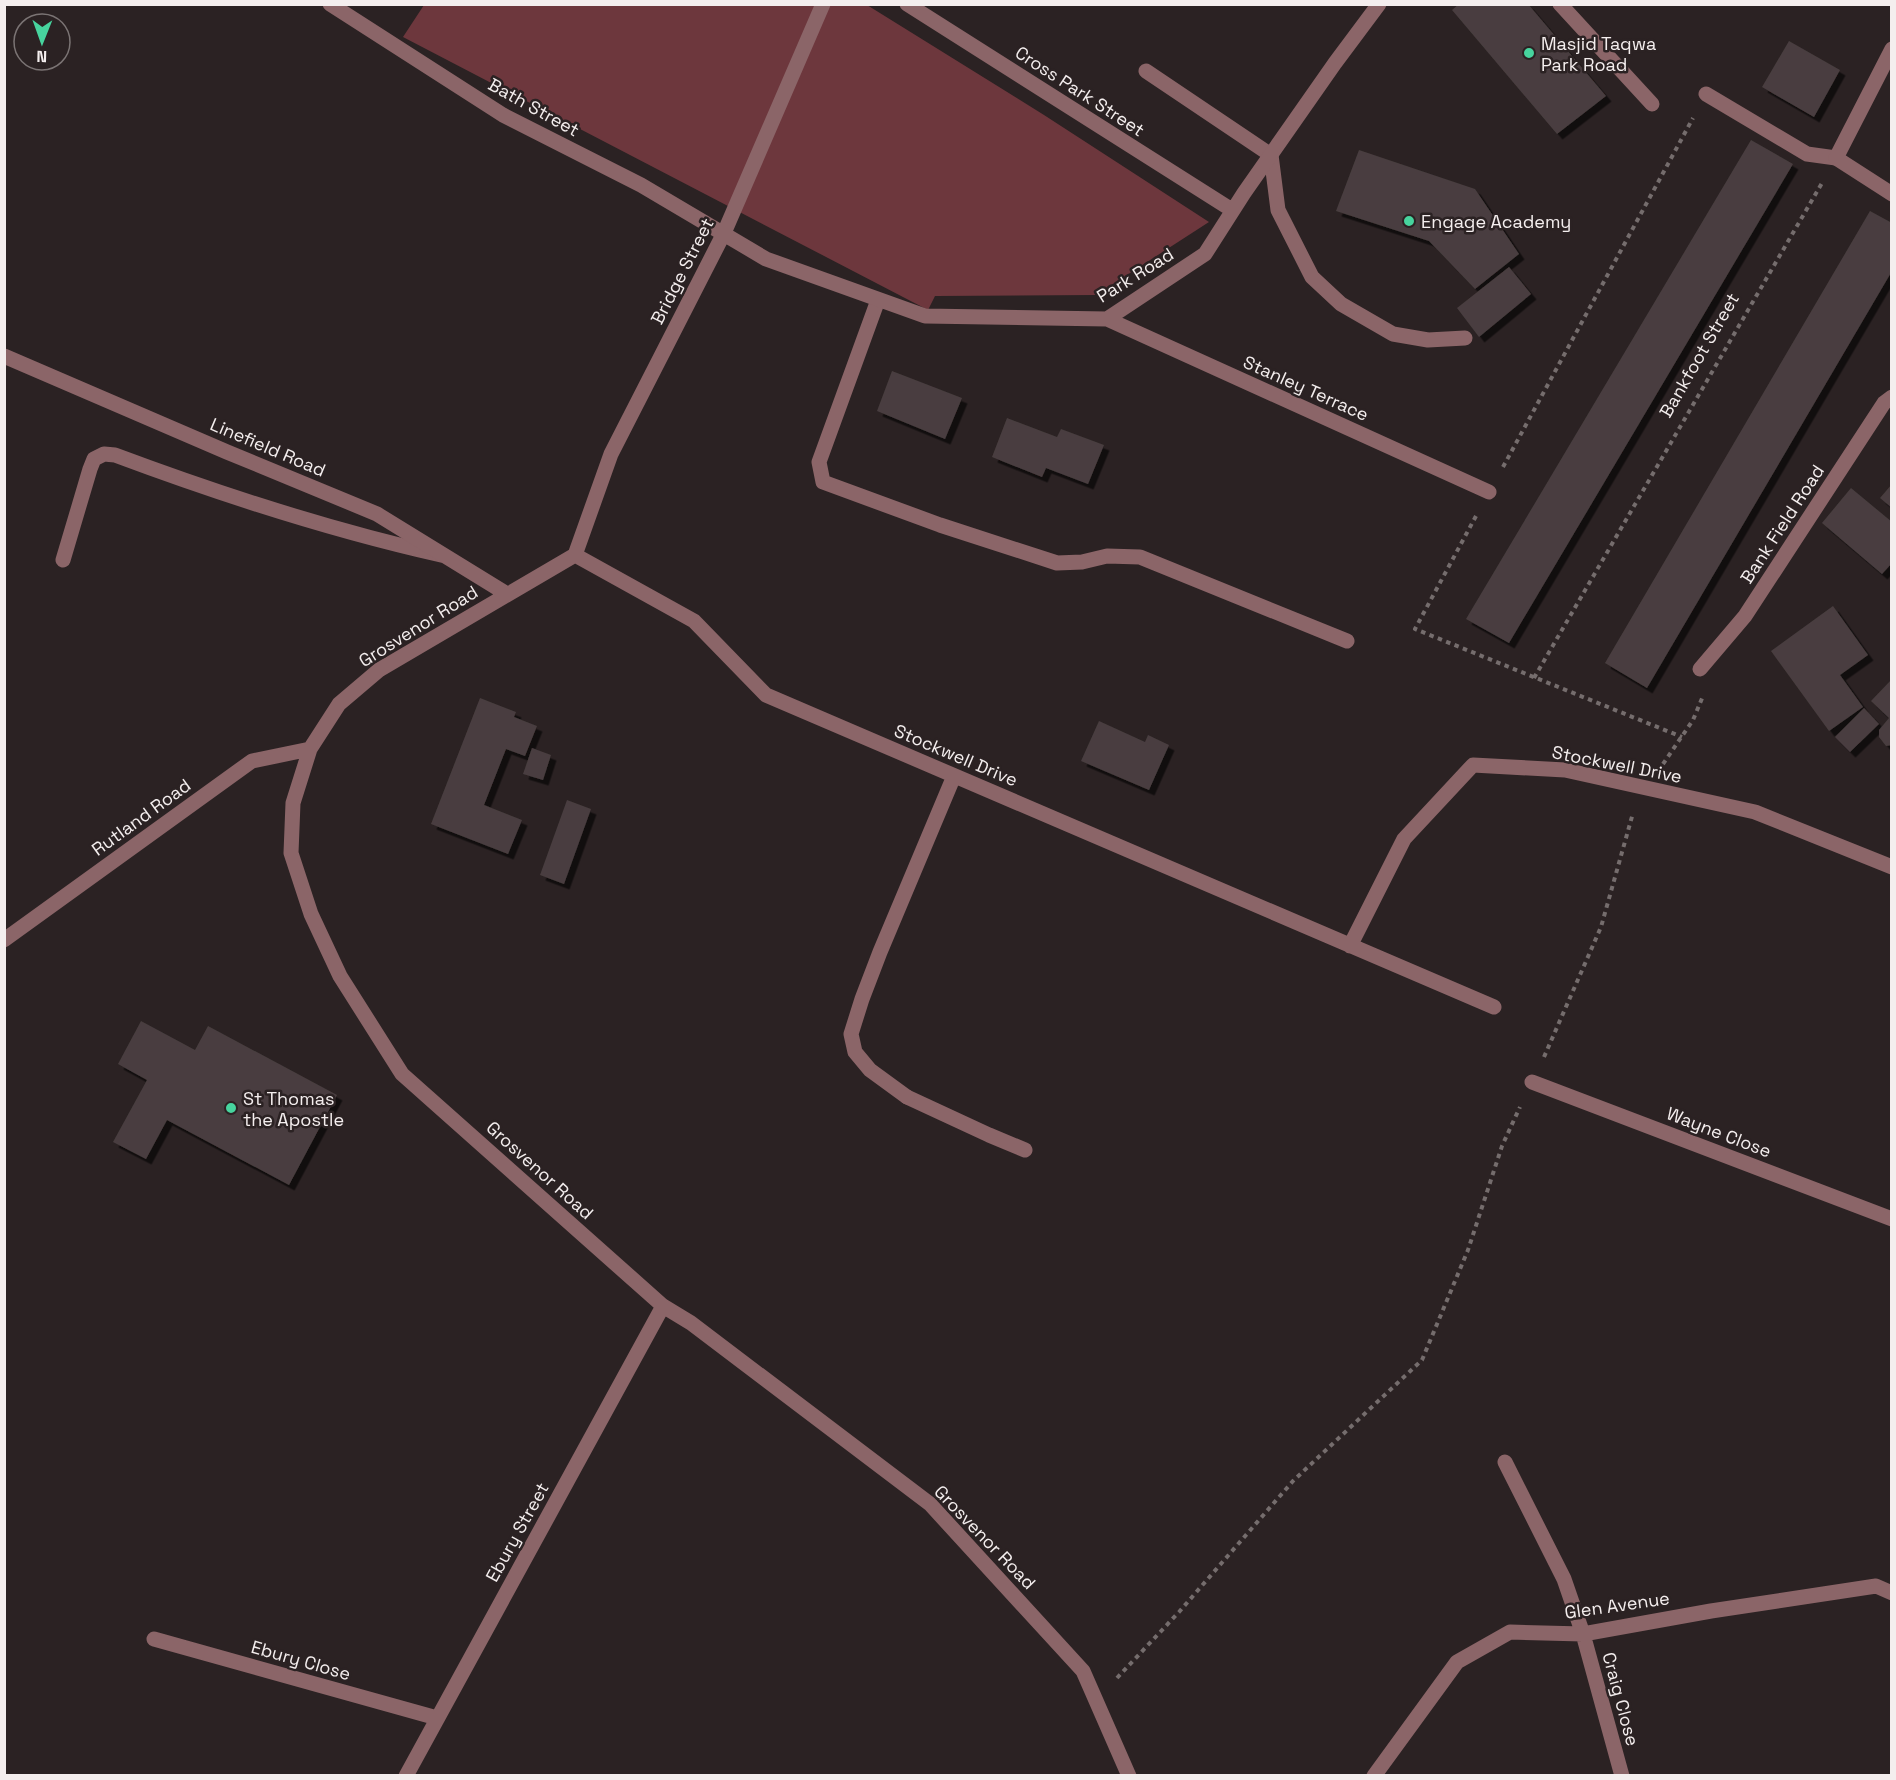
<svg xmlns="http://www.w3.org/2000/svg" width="1896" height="1780" viewBox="0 0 1896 1780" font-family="'Space Grotesk',sans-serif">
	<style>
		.green { fill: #6d373d }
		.building { fill: #483e3f; filter: url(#shadow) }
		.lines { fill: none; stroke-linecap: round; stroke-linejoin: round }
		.path { stroke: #756d6d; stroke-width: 4; stroke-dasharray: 4.5 4.5; stroke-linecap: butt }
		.lane { stroke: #8b6568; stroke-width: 15 }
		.street { stroke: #8b6568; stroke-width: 15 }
		.poi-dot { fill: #47d49e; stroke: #2b2223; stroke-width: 2 }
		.labels { text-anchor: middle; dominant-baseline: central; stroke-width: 5; stroke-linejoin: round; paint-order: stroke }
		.poi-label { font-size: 18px; fill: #f4eeee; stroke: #2b2223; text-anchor: start }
		.street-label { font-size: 18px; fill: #f4eeee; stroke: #2b2223 }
	</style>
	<defs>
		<filter id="shadow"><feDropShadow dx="5.5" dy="5.5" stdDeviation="0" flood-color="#0009"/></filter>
	</defs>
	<rect width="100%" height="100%" fill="#2b2223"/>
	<path class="green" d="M 424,5 L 867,5 L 1044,115 L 1209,222 L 1096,295 L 935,296 L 928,310 L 403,37 Z"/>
	<path class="building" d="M 1459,4 L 1528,4 L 1606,96 L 1557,134 L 1452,10 Z
		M 1789,41 L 1840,70 L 1814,117 L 1762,87 Z
		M 1751,140 L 1793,164 L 1509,643 L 1466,619 Z
		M 1359,150 L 1475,189 L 1519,254 L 1475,289 L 1429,241 L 1336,211 Z
		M 1870,211 L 1892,223 L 1892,271 L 1647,688 L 1605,663 Z
		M 1509,267 L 1531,294 L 1479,337 L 1457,308 Z
		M 892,371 L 962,398 L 945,439 L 877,411 Z
		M 1007,418 L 1057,437 L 1061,429 L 1104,445 L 1088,484 L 1046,468 L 1042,477 L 992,457 Z
		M 1892,484 L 1892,508 L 1880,498 Z
		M 1851,488 L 1892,522 L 1892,563 L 1882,574 L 1822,523 Z
		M 1833,606 L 1868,655 L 1840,675 L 1863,707 L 1829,731 L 1771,651 Z
		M 1892,679 L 1892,745 L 1886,746 L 1879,737 L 1879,730 L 1889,718 L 1871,701 Z
		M 480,698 L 516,712 L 514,717 L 537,726 L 525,756 L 506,749 L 484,805 L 522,820 L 508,854 L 431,824 Z
		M 1864,708 L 1879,724 L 1850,752 L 1835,737 Z
		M 1099,721 L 1145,742 L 1148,735 L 1169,745 L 1149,790 L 1081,761 Z
		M 532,748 L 551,755 L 543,780 L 523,774 Z
		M 567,800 L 591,809 L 564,884 L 540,875 Z
		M 141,1021 L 195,1050 L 208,1026 L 337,1095 L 289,1185 L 167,1120 L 146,1159 L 113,1142 L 147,1080 L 118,1064 Z"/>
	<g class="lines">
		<path class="path" d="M 1503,467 L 1693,118
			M 1476,516 L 1415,629 L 1682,737
			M 1534,678 L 1822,183
			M 1663,764 L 1693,720 L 1703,696
			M 1544,1057 L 1601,927 L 1633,813
			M 1117,1678 L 1179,1612 L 1293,1481 L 1422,1360 L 1468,1250 L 1502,1146 L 1520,1107"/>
		<path class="lane" d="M 1146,71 L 1271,155 L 1278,210 L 1312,277 L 1341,304 L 1393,334 L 1428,340 L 1465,338
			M 1706,94 L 1807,154 L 1836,158
			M 878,300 L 819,462 L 823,482 L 940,525 L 1057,563 L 1082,562 L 1107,556 L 1140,557 L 1347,641
			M 63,560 L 90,469 L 94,459 L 104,454 L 115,455 C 222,495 330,530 441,555
			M 907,1097 L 989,1135 L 1025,1150"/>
		<path class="street" d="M 330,4 L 503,115 L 641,185 L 766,259 L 925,316 L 1107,319 L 1205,254 L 1244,193 L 1335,63 L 1379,4
			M 907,4 L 1232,210
			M 1560,4 L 1652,104
			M 1892,49 L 1836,158 L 1892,194
			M 1107,319 L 1489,492
			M 4,356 L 227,452 L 377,514 L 507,594
			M 575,555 L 379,670 L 339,704 L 310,749 L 293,803 L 291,853 L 311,914 L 340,976 L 402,1074 L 663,1306 L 691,1323 L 930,1504 L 1083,1671 L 1129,1776
			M 575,555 L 694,621 L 766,695 L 1494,1007
			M 575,555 L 611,454 L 724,233 L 823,4
			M 1700,669 L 1745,616 L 1884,403 L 1892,397
			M 4,940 L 252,761 L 310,749
			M 1350,946 L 1404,839 L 1473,765 L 1565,770 L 1755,812 L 1892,867
			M 1532,1082 L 1892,1219
			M 907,1097 L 870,1070 L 855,1052 L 851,1034 L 862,999 L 880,952 L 954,776
			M 1505,1462 L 1564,1579 L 1583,1634 L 1622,1776
			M 154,1639 L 437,1718
			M 406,1776 L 663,1306
			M 1374,1776 L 1457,1662 L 1510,1632 L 1583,1634 L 1711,1611 L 1876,1586 L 1892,1593"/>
	</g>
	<g class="poi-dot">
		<circle cx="1529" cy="53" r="6"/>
		<circle cx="1409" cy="221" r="6"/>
		<circle cx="231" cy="1108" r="6"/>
	</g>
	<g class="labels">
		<g class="poi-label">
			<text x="1541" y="43">Masjid Taqwa<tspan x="1541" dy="21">Park Road</tspan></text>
			<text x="1421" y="221">Engage Academy</text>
			<text x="243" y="1098">St Thomas<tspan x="243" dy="21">the Apostle</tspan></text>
		</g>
		<g class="street-label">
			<text transform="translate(1080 91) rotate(33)">Cross Park Street</text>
			<text transform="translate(534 107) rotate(29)">Bath Street</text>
			<text transform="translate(682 271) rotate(-63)">Bridge Street</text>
			<text transform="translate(1135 275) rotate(-32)">Park Road</text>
			<text transform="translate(1699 355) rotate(-60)">Bankfoot Street</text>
			<text transform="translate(1306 388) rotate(24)">Stanley Terrace</text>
			<text transform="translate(268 447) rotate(23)">Linefield Road</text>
			<text transform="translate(1782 524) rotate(-57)">Bank Field Road</text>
			<text transform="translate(418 626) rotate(-32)">Grosvenor Road</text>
			<text transform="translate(956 755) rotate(23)">Stockwell Drive</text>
			<text transform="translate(1617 764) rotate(11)">Stockwell Drive</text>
			<text transform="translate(141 817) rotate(-36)">Rutland Road</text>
			<text transform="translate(1719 1132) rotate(21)">Wayne Close</text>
			<text transform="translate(540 1170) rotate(42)">Grosvenor Road</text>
			<text transform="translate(517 1532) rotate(-61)">Ebury Street</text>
			<text transform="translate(985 1537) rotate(46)">Grosvenor Road</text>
			<text transform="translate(1617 1605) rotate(-8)">Glen Avenue</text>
			<text transform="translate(301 1660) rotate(16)">Ebury Close</text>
			<text transform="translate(1621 1699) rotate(75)">Craig Close</text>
		</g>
	</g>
	<rect width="1896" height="1780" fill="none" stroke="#f4eeee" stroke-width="12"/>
	<g transform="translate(42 42) rotate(181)"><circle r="28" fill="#2b2223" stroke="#7b7474" stroke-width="1.5"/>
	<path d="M0-4.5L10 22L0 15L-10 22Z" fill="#47d49e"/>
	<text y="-9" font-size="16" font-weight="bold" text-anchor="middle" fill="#f4eeee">N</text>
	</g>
</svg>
